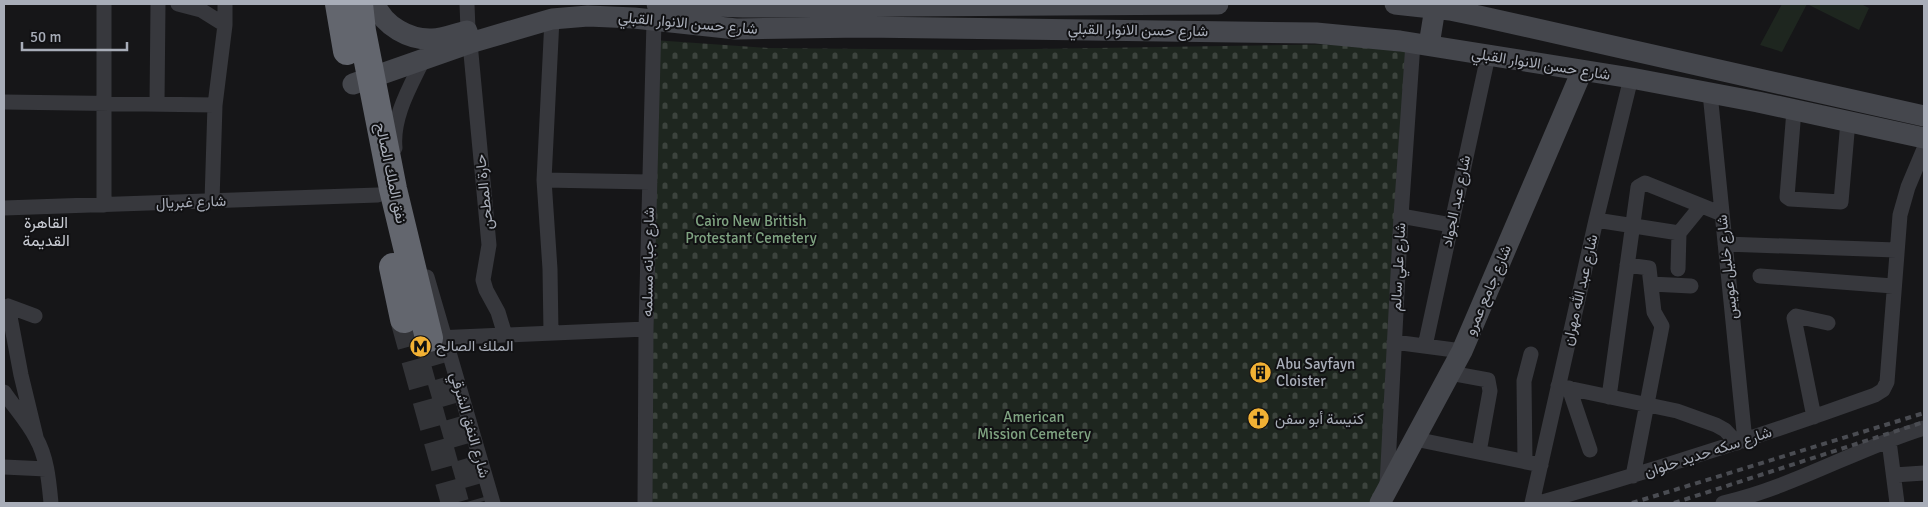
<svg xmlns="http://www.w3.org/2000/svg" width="1928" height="507" viewBox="0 0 1928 507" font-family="Signika,Vazirmatn,sans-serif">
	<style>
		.green { fill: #1e261f }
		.cemetery { fill: url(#cemetery-stones) }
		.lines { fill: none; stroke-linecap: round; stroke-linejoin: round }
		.highway-tunnel { stroke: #333438; stroke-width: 28; stroke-dasharray: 28 14; stroke-linecap: butt }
		.street { stroke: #37383d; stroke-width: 15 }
		.secondary { stroke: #45474d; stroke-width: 21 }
		.highway { stroke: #63666e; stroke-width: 28 }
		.rail { stroke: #4a4c52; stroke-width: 4; stroke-dasharray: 6 5; stroke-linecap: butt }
		.labels { text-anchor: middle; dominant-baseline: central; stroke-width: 4; stroke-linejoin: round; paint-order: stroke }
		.street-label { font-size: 15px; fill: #a8adb8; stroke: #111113 }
		.park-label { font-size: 15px; fill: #7fa381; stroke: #111113 }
		.poi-label { font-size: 15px; fill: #a8adb8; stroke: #111113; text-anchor: start }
		.neighbourhood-label { font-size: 16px; fill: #c9ccd4; stroke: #111113 }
	</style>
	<defs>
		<pattern id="cemetery-stones" width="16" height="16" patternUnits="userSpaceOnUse" patternTransform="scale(1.25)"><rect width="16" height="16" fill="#1e261f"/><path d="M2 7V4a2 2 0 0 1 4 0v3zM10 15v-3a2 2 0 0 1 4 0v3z" fill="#3c433d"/></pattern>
	</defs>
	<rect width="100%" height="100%" fill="#161618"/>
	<path class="green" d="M 1782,4 L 1861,4 L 1869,8 L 1859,30 L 1807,4 L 1782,52 L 1760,45 Z"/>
	<path class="cemetery" d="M 653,40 L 768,48 L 972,50 L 1413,43 L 1387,492 L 1376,503 L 645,503 Z"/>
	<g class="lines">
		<path class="highway-tunnel" d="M 404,319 L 455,503
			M 429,338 L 477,503"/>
		<path class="street" d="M 178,4 L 201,10 L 225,25
			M 467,4 L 468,30
			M 470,43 L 489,245 L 483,280 L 486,290 L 498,312 L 505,335
			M 1710,93 L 1745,441
			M 4,102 L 215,105
			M 157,104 L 158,4
			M 1794,110 L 1787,197 L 1790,199 L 1841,202 L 1848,121
			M 395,148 C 392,117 410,87 423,60
			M 544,180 L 650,182
			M 212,201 L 215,105 L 225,25 L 225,4
			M 104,205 L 104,4
			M 4,208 L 378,195
			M 1401,216 L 1451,225
			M 1596,220 L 1679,233
			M 1725,244 L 1896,250
			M 1627,265 L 1649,268 L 1654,312 L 1662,326 L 1633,476
			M 1678,269 L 1679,233 L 1701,206
			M 1760,276 L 1893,286
			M 427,277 L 493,503
			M 1651,284 L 1691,286
			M 8,306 L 21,375 L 36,437
			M 8,306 L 35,316
			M 551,333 L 550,269 L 544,180 L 552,19
			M 436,338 L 646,329
			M 1394,342 L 1462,351
			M 1425,346 L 1488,56
			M 1450,373 L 1488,380 L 1490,391 L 1479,452
			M 1558,386 L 1677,411 L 1716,425 L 1725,430 L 1737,443
			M 1569,388 L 1590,450
			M 4,392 C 14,407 28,422 36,438 C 47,457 49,482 51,503
			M 1609,397 L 1638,187 L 1645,183 L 1722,214
			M 1814,417 L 1794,318 L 1796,316 L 1828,323
			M 1415,439 L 1541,465
			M 1889,441 L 1897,503
			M 1525,462 L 1524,381 L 1531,354
			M 4,467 L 46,469
			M 1894,475 L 1924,473
			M 1387,485 L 1401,216 L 1413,43
			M 645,503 L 646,329 L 654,21
			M 1532,503 L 1596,220 L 1631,78
			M 1539,503 C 1652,471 1764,435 1875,395 L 1883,390 L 1887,382 L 1900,215 L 1908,187 L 1924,149
			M 1723,503 C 1793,487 1856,449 1924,428"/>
		<path class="secondary" d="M 375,4 C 384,26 409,40 432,39 C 444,39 456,33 467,31
			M 657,4 L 743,7 L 1218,4
			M 1395,4 L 1450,10 L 1479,16 L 1924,116
			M 1429,45 L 1435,8
			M 353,84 L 470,43 L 552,19 L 588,16 L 634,18 L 736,29 L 862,27 L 1316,33 L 1400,41 L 1631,78 L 1758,102 L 1924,138
			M 1380,503 L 1462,351 L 1582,71"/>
		<path class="highway" d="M 339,4 L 347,51
			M 359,4 L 362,31 L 393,189 L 429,338
			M 393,267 L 404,319"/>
		<path class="rail" d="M 1632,503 L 1924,413
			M 1674,503 L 1924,422"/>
	</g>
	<defs>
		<symbol id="metro-disc" viewBox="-11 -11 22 22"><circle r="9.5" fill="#f2b134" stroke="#111113"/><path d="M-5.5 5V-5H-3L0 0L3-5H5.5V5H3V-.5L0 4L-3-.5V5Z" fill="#111"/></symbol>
		<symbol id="building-disc" viewBox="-11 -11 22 22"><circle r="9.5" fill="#f2b134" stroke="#111113"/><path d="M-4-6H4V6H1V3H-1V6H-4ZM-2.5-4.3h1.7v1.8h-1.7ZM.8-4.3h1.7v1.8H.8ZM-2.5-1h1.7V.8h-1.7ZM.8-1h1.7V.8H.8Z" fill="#111"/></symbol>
		<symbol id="church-disc" viewBox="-11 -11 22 22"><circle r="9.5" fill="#f2b134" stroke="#111113"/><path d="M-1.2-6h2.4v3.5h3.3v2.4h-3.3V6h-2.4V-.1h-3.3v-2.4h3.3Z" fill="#111"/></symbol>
	</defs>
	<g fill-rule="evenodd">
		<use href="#metro-disc" x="408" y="334" width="25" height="25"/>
		<use href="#building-disc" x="1248" y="360" width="25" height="25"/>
		<use href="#church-disc" x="1246" y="406" width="25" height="25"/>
	</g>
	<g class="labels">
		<g class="street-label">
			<text transform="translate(688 23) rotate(5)">شارع حسن الانوار القبلي</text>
			<text transform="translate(1138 30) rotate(1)">شارع حسن الانوار القبلي</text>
			<text transform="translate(1541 64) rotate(9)">شارع حسن الانوار القبلي</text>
			<text transform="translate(391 173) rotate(78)">نفق الملك الصالح</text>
			<text transform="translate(484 192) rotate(-96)">حارة المطحن</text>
			<text transform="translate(1456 201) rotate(-78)">شارع عبد الجواد</text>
			<text transform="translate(191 202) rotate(-2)">شارع غبريال</text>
			<text transform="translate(648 262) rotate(-89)">شارع جبانه مسلمه</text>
			<text transform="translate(1398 267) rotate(-87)">شارع علي سالم</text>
			<text transform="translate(1727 267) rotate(-96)">شارع خليل عويس</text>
			<text transform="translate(1488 290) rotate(-67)">شارع جامع عمرو</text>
			<text transform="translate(1580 290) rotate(-77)">شارع عبد الله مهران</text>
			<text transform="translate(470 425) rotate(74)">شارع النفق الشرقي</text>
			<text transform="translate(1708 452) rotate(-18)">شارع سكه حديد حلوان</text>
		</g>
		<g class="park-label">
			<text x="751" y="221">Cairo New British<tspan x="751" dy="17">Protestant Cemetery</tspan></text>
			<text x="1034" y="417">American<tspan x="1034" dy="17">Mission Cemetery</tspan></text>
		</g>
		<g class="poi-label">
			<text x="436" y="346">الملك الصالح</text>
			<text x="1276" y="364">Abu Sayfayn<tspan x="1276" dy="17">Cloister</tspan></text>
			<text x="1275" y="419">كنيسة أبو سفن</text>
		</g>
		<g class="neighbourhood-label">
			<text x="46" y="223">القاهرة<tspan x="46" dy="18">القديمة</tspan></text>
		</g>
	</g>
	<rect width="1928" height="507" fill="none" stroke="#a8adb8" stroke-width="10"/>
	<path d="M22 42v8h105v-8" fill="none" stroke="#a8adb8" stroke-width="2.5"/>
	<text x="30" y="42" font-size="15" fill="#a8adb8" stroke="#111113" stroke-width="4" paint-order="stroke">50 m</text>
</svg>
